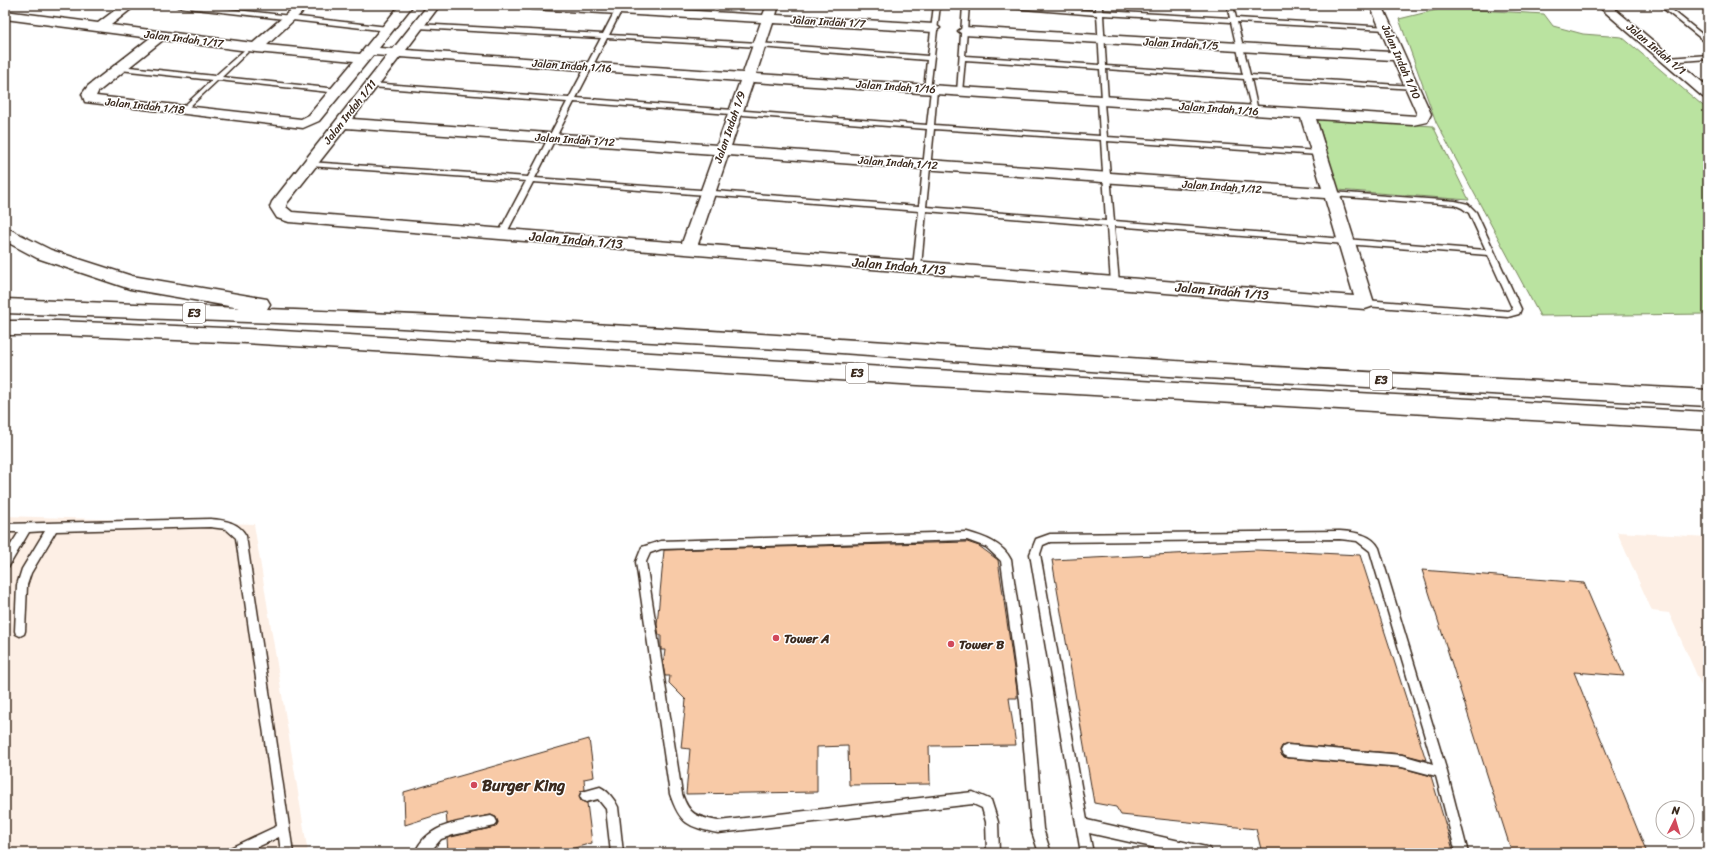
<svg xmlns="http://www.w3.org/2000/svg" width="1713" height="858" viewBox="0 0 1713 858" font-family="Sriracha,sans-serif">
	<style>
		.built { fill: #fdefe5 }
		.green { fill: #bae3a0; stroke: #7a865f }
		.building { fill: #f8caa7; stroke: #3b2a1e }
		.lines { fill: none; stroke-linecap: round; stroke-linejoin: round }
		.lane-casing { stroke: #3b2a1e; stroke-width: 3 }
		.street-casing { stroke: #3b2a1e; stroke-width: 3 }
		.highway-casing { stroke: #3b2a1e; stroke-width: 3 }
		.lane { fill: #fff; fill-rule: evenodd }
		.street { fill: #fff; fill-rule: evenodd }
		.highway { fill: #fff; fill-rule: evenodd }
		.poi-dot { fill: #d1495b; stroke: #fff; stroke-width: 1.5 }
		.labels { text-anchor: middle; dominant-baseline: central; stroke-width: 3; stroke-linejoin: round; paint-order: stroke }
		.far-street-label { font-size: 11px; fill: #3b2a1e; stroke: #fff }
		.shield { fill: #fff; stroke: #766a62; stroke-width: 1 }
		.shield-label { font-size: 12px; font-weight: bold; fill: #3b2a1e }
		.street-label { font-size: 13px; fill: #3b2a1e; stroke: #fff }
		.poi-label { font-size: 13px; font-weight: bold; fill: #3b2a1e; stroke: #fff; text-anchor: start }
		.near-poi-label { font-size: 16px; font-weight: bold; fill: #3b2a1e; stroke: #fff; text-anchor: start }
	</style>
	<rect width="100%" height="100%" fill="#fff"/>
	<filter id="ink" filterUnits="userSpaceOnUse"><feTurbulence type="fractalNoise" baseFrequency=".025" numOctaves="2"/><feDisplacementMap in="SourceGraphic" scale="8" xChannelSelector="R" yChannelSelector="G"/><feConvolveMatrix kernelMatrix="1 2 1 2 8 2 1 2 1" color-interpolation-filters="sRGB"/></filter>
	<g filter="url(#ink)">
		<path class="built" d="M 5,516 L 254,524 L 308,853 L 5,853 Z
			M 1617,532 L 1708,537 L 1708,700 L 1669,613 L 1652,611 Z"/>
		<path class="green" d="M 1444,8 L 1544,14 L 1553,26 L 1583,34 L 1622,37 L 1708,110 L 1708,314 L 1540,316 L 1436,122 L 1399,19 Z
			M 1317,118 L 1433,126 L 1469,200 L 1338,190 Z"/>
		<path class="building" d="M 967,542 L 979,546 L 998,560 L 1017,690 L 1017,698 L 1009,698 L 1016,745 L 929,746 L 930,784 L 849,785 L 848,746 L 817,747 L 817,792 L 686,794 L 690,749 L 681,748 L 686,700 L 669,683 L 670,676 L 665,676 L 663,665 L 665,650 L 661,650 L 661,635 L 659,635 L 657,625 L 664,550 Z
			M 1256,550 L 1360,555 L 1426,760 L 1402,754 L 1287,744 L 1282,746 L 1280,750 L 1282,756 L 1287,758 L 1402,768 L 1431,776 L 1454,853 L 1262,853 L 1256,829 L 1121,815 L 1116,807 L 1094,803 L 1052,560 Z
			M 1422,570 L 1584,583 L 1624,676 L 1574,672 L 1647,853 L 1512,853 Z
			M 589,739 L 594,777 L 584,779 L 585,790 L 581,791 L 579,797 L 581,801 L 587,803 L 592,843 L 557,853 L 448,853 L 447,838 L 495,827 L 498,823 L 496,817 L 491,815 L 447,824 L 446,812 L 405,825 L 404,792 Z"/>
		<g class="lines">
			<defs>
				<path id="lane" d="M 175,5 L 193,5 L 388,27 L 391,29 L 388,31 L 178,7 Z
					M 618,5 L 624,5 L 609,35 L 759,43 L 928,56 L 934,5 L 940,5 L 930,90 L 927,92 L 924,90 L 927,60 L 759,47 L 607,38 L 576,98 L 927,125 L 931,90 L 934,88 L 937,90 L 934,125 L 1100,136 L 1098,101 L 1102,99 L 1100,69 L 965,60 L 962,92 L 957,93 L 963,5 L 969,5 L 965,56 L 1100,65 L 1097,15 L 999,7 L 996,5 L 1021,5 L 1096,11 L 1096,5 L 1102,5 L 1102,11 L 1230,18 L 1227,5 L 1233,5 L 1236,18 L 1389,27 L 1390,28 L 1387,30 L 1237,22 L 1250,75 L 1413,86 L 1415,87 L 1415,89 L 1251,79 L 1258,111 L 1255,113 L 1252,111 L 1244,79 L 1106,69 L 1108,101 L 1104,103 L 1107,137 L 1319,151 L 1322,153 L 1319,155 L 1107,141 L 1114,221 L 1486,250 L 1469,213 L 1462,208 L 1455,205 L 1332,196 L 1328,194 L 1332,192 L 1455,201 L 1468,204 L 1476,212 L 1521,309 L 1519,314 L 1508,317 L 1365,306 L 1361,303 L 1365,300 L 1508,311 L 1513,310 L 1488,255 L 1114,226 L 1119,283 L 1115,286 L 1111,283 L 1107,226 L 926,211 L 921,267 L 917,270 L 913,267 L 919,211 L 533,182 L 506,234 L 502,236 L 498,234 L 526,181 L 309,166 L 305,164 L 309,162 L 528,177 L 567,102 L 371,87 L 368,85 L 371,83 L 569,98 L 601,38 L 417,28 L 414,26 L 417,24 L 603,34 ZM 1103,15 L 1231,22 L 1243,75 L 1106,66 ZM 574,102 L 927,129 L 919,206 L 535,178 ZM 934,129 L 1101,140 L 1106,221 L 926,207 Z
					M 1659,5 L 1666,5 L 1708,39 L 1708,44 Z
					M 250,45 L 252,46 L 252,48 L 222,77 L 338,89 L 341,91 L 338,93 L 218,80 L 186,110 L 184,111 L 181,109 L 182,108 L 212,80 L 120,70 L 117,68 L 120,66 L 215,76 Z
					M 1708,55 L 1708,59 L 1668,62 L 1665,60 L 1668,58 Z
					M 210,519 C 224,520 239,522 246,536 L 293,853 L 281,853 L 279,837 L 245,853 L 226,853 L 228,849 L 277,826 L 236,538 L 226,529 L 210,527 L 56,531 L 31,573 L 27,585 L 25,631 L 24,634 L 20,636 L 16,634 L 15,631 L 17,585 L 22,569 L 45,531 L 29,532 L 9,566 L 5,567 L 5,554 L 19,532 L 5,532 L 5,524 Z
					M 1340,531 C 1354,532 1372,534 1379,548 L 1447,772 L 1468,853 L 1456,853 L 1436,776 L 1402,767 L 1287,757 L 1283,755 L 1281,751 L 1283,747 L 1287,745 L 1402,755 L 1433,764 L 1370,551 L 1357,541 L 1340,539 L 1050,542 L 1043,545 L 1040,554 L 1087,820 L 1206,847 L 1210,849 L 1212,853 L 1179,853 L 1089,833 L 1093,853 L 1081,853 L 1030,554 L 1036,539 L 1050,534 Z
					M 967,532 C 984,537 1003,543 1011,560 L 1032,702 L 1043,829 L 1051,853 L 1039,853 L 1031,829 L 1020,702 L 1001,561 L 986,547 L 967,540 L 661,549 L 650,553 L 646,562 L 682,794 C 689,815 697,817 718,821 L 973,792 L 991,800 L 998,822 L 999,853 L 987,853 L 986,822 L 982,808 L 973,804 L 718,833 C 688,827 680,824 670,794 L 636,562 L 642,547 L 661,541 Z
					M 600,787 C 607,790 615,800 618,807 L 623,853 L 611,853 L 606,809 L 598,799 L 586,802 L 582,800 L 580,796 L 582,792 Z
					M 491,816 L 495,818 L 497,822 L 495,826 L 453,835 L 441,839 L 429,853 L 415,853 C 427,823 463,821 491,816 Z"/>
				<path id="street" d="M 122,5 L 136,5 L 111,25 L 253,43 L 297,5 L 310,5 L 267,45 L 360,54 L 400,5 L 413,5 L 379,48 L 393,49 L 428,5 L 440,5 L 406,50 L 743,73 L 761,22 L 531,9 L 525,5 L 596,5 L 763,15 L 767,5 L 779,5 L 776,15 L 934,24 L 940,28 L 934,32 L 773,23 L 756,74 L 1416,116 L 1417,114 L 1393,60 L 964,35 L 958,31 L 964,27 L 1390,52 L 1370,5 L 1382,5 L 1431,114 L 1427,122 L 1413,125 L 1316,119 L 1374,303 L 1371,307 L 1365,309 L 289,222 L 277,218 L 270,207 L 272,202 L 387,56 L 373,55 L 319,121 L 303,128 L 85,102 L 82,94 L 88,86 L 150,38 L 5,19 L 5,11 L 98,23 ZM 163,40 L 256,52 L 354,61 L 309,115 L 301,119 L 96,96 L 98,92 ZM 400,57 L 740,81 L 717,145 L 352,119 ZM 753,82 L 1301,118 L 1322,188 L 731,146 ZM 346,128 L 714,154 L 682,243 L 292,212 L 286,207 L 287,203 ZM 728,155 L 1325,198 L 1354,296 L 698,244 Z
					M 1597,5 L 1610,5 L 1708,87 L 1708,98 L 1703,97 Z"/>
				<path id="highway" d="M 5,227 L 51,250 L 132,276 L 267,299 L 270,304 L 267,309 C 555,319 842,339 1129,358 C 1322,371 1515,379 1708,390 L 1708,406 L 1133,374 L 813,351 L 384,327 L 5,313 L 5,299 L 240,308 L 130,289 L 37,258 L 5,241 Z
					M 5,321 L 58,321 L 247,329 L 918,369 L 1708,412 L 1708,430 L 918,385 L 247,343 L 58,335 L 5,335 Z"/>
			</defs>
			<use href="#lane" class="lane-casing"/>
			<use href="#street" class="street-casing"/>
			<use href="#highway" class="highway-casing"/>
			<use href="#lane" class="lane"/>
			<use href="#street" class="street"/>
			<use href="#highway" class="highway"/>
		</g>
	</g>
	<g class="poi-dot">
		<circle cx="776" cy="638" r="4"/>
		<circle cx="951" cy="644" r="4"/>
		<circle cx="474" cy="785" r="4"/>
	</g>
	<g class="labels">
		<g class="far-street-label">
			<text transform="translate(828 22) rotate(3)">Jalan Indah 1/7</text>
			<text transform="translate(184 39) rotate(7)">Jalan Indah 1/17</text>
			<text transform="translate(1181 44) rotate(3)">Jalan Indah 1/5</text>
			<text transform="translate(1656 49) rotate(40)">Jalan Indah 1/1</text>
			<text transform="translate(1401 62) rotate(66)">Jalan Indah 1/10</text>
			<text transform="translate(572 66) rotate(4)">Jalan Indah 1/16</text>
			<text transform="translate(896 87) rotate(4)">Jalan Indah 1/16</text>
			<text transform="translate(145 106) rotate(6)">Jalan Indah 1/18</text>
			<text transform="translate(1219 109) rotate(4)">Jalan Indah 1/16</text>
			<text transform="translate(350 112) rotate(-52)">Jalan Indah 1/11</text>
			<text transform="translate(730 127) rotate(-71)">Jalan Indah 1/9</text>
			<text transform="translate(575 140) rotate(4)">Jalan Indah 1/12</text>
			<text transform="translate(898 163) rotate(4)">Jalan Indah 1/12</text>
			<text transform="translate(1222 187) rotate(4)">Jalan Indah 1/12</text>
		</g>
		<g class="shield">
			<rect x="183" y="303" width="22" height="20" rx="3"/>
			<rect x="846" y="363" width="22" height="20" rx="3"/>
			<rect x="1370" y="370" width="22" height="20" rx="3"/>
		</g>
		<g class="shield-label">
			<text x="194" y="313">E3</text>
			<text x="857" y="373">E3</text>
			<text x="1381" y="380">E3</text>
		</g>
		<g class="street-label">
			<text transform="translate(576 240) rotate(5)">Jalan Indah 1/13</text>
			<text transform="translate(899 266) rotate(5)">Jalan Indah 1/13</text>
			<text transform="translate(1222 291) rotate(5)">Jalan Indah 1/13</text>
		</g>
		<g class="poi-label">
			<text x="784" y="638">Tower A</text>
			<text x="959" y="644">Tower B</text>
		</g>
		<g class="near-poi-label">
			<text x="482" y="785">Burger King</text>
		</g>
	</g>
	<rect width="1713" height="858" fill="none" stroke="#fff" stroke-width="20"/>
	<rect x="10" y="10" width="1693" height="838" fill="none" stroke="#3b2a1e" stroke-width="1.5" filter="url(#ink)"/>
	<g transform="translate(1675 820) rotate(5)"><circle r="19" fill="#ffffff" stroke="#b1aaa5"/>
	<path d="M0-3L7 15L0 10L-7 15Z" fill="#d1495b"/>
	<text y="-6" font-size="11" font-weight="bold" text-anchor="middle" fill="#3b2a1e">N</text>
	</g>
</svg>
